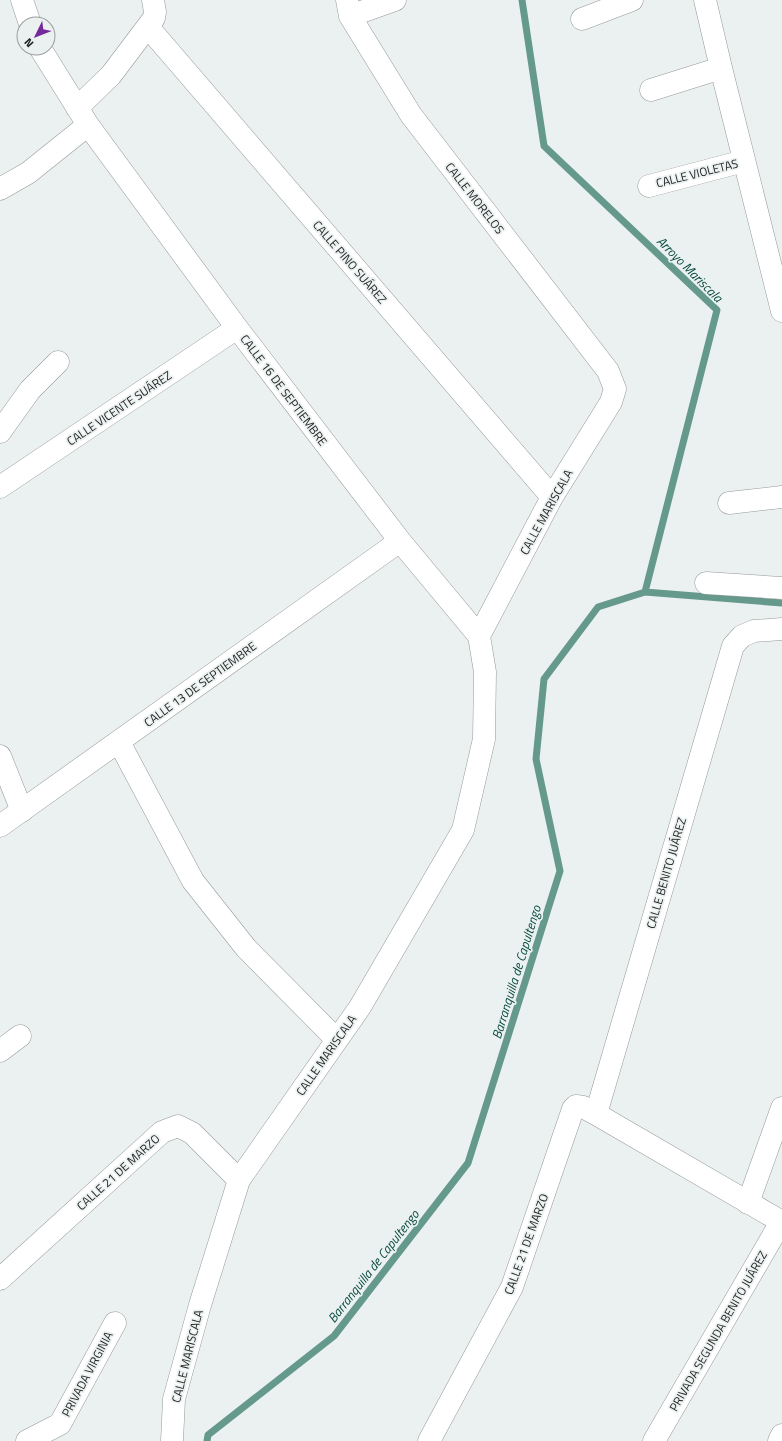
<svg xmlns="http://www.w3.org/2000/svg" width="782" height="1441" viewBox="0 0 782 1441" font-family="'Titillium Web',sans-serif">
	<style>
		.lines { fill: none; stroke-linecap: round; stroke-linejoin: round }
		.stream { stroke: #64998b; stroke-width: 7 }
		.minor-casing { stroke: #949a98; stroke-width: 23 }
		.minor { stroke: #fff; stroke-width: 22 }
		.labels { text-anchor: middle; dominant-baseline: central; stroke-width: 3.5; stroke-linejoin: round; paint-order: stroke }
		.street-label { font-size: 12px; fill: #1f2120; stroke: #ebf1f0 }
		.water-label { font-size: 13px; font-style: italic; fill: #06493d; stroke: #ebf1f0 }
	</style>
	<rect width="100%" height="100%" fill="#ebf1f0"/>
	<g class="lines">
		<path class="stream" d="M 522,0 L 544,146 L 717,310 L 645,592
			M 207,1441 L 208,1435 L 334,1336 L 468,1163 L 560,871 L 536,759 L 544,679 L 598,607 L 645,592 L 782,603"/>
		<defs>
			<path id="minor" d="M 22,0 L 30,24
				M 347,0 L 350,16 L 411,115 L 608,371 L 615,389 L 611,402 L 552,497 L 479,636
				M 705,0 L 721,68 L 782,311
				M 350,16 L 395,0
				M 582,19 L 632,0
				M 148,27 L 552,497
				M 40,48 L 88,125 L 237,328 L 400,541 L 479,636 L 485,672 L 484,739 L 463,830 L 360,1007 L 239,1180 L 200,1305 L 174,1399 L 172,1441
				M 651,90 L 721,68
				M 77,108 L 111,75 L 154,18 L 155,12 L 153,0
				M 649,186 L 744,161
				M 0,189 L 28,173 L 88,125
				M 0,432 L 30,390 L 58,362
				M 0,487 L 237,328
				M 729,503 L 782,497
				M 706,583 L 782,588
				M 119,742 L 193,881 L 246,948 L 337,1040
				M 0,756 L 22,811
				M 0,826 L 400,541
				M 0,1051 L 20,1036
				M 596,1114 L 733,646 L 742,636 L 754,631 L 782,629
				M 748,1203 L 782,1108
				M 0,1279 L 162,1132 L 178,1126 L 192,1133 L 239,1180
				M 27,1441 L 60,1424 L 115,1323
				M 429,1441 L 512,1287 L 573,1109 L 576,1106 L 583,1107 L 596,1114 L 782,1222
				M 654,1441 L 781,1222
				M 779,1441 L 782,1435"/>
		</defs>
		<use href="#minor" class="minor-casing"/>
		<use href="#minor" class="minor"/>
	</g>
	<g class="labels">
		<g class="street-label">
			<text transform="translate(697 173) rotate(-14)">CALLE VIOLETAS</text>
			<text transform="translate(475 198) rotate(52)">CALLE MORELOS</text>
			<text transform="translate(350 262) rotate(49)">CALLE PINO SUÁREZ</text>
			<text transform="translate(284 390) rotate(53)">CALLE 16 DE SEPTIEMBRE</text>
			<text transform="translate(119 408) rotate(-34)">CALLE VICENTE SUÁREZ</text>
			<text transform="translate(546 512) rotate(-61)">CALLE MARISCALA</text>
			<text transform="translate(200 684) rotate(-36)">CALLE 13 DE SEPTIEMBRE</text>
			<text transform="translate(666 873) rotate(-74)">CALLE BENITO JUÁREZ</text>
			<text transform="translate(326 1055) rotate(-55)">CALLE MARISCALA</text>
			<text transform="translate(118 1172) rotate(-42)">CALLE 21 DE MARZO</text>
			<text transform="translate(526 1244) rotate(-70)">CALLE 21 DE MARZO</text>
			<text transform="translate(718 1331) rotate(-60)">PRIVADA SEGUNDA BENITO JUÁREZ</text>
			<text transform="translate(187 1356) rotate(-76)">CALLE MARISCALA</text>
			<text transform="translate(87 1374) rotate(-62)">PRIVADA VIRGINIA</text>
		</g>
		<g class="water-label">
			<text transform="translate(690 269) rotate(45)">Arroyo Mariscala</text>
			<text transform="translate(516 972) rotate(-73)">Barranquilla de Capultengo</text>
			<text transform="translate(373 1266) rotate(-52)">Barranquilla de Capultengo</text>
		</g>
	</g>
	<g transform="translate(36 36) rotate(227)"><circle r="19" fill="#ebf1f0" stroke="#999e9d"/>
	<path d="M0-3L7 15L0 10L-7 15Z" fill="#752a9c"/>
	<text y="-6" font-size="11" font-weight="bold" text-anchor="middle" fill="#1f2120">N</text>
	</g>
</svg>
